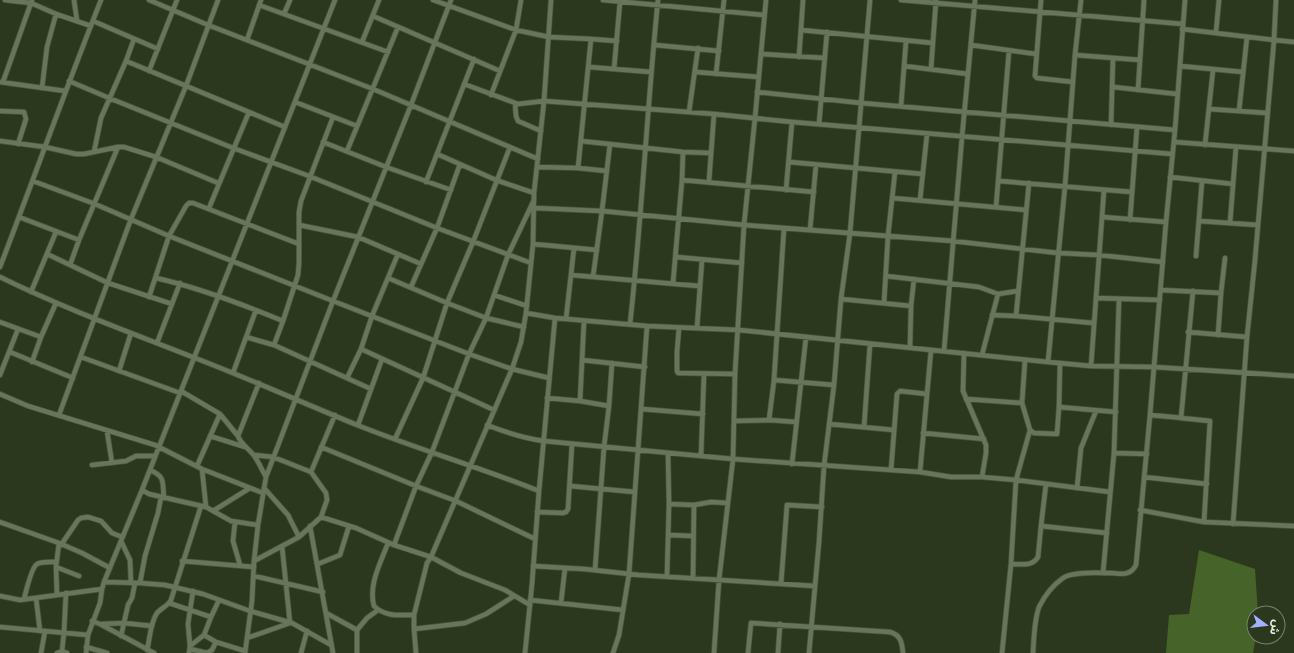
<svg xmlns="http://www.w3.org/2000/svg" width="1294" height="653" viewBox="0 0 1294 653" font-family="'Zilla Slab','Noto Sans Arabic',serif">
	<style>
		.green { fill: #466329 }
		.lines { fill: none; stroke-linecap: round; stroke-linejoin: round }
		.street-casing { stroke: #47523b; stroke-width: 6 }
		.street { stroke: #67765a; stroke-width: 4.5 }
	</style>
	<rect width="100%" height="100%" fill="#2b381e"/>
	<path class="green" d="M 1199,550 L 1255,569 L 1258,613 L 1254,613 L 1254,637 L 1256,637 L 1253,653 L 1166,653 L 1169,615 L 1189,614 Z"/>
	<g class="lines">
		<defs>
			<path id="street" d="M 5,0 L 31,3 L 56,14 L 91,26
				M 74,0 L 77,21
				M 149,0 L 208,25 L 373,89 L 538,159
				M 433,0 L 516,30 L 549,37 L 591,39 L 617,41
				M 603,0 L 764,15
				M 901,0 L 1183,24
				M 1041,0 L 1035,76 L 1037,78 L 1073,82
				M 259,5 L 388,52
				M 284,14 L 290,0
				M 373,16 L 500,71
				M 93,21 L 158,49
				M 1182,29 L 1274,40 L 1294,42
				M 801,30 L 933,43
				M 1216,32 L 1219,0
				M 247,40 L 261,0
				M 362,42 L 379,0
				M 655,45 L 719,51
				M 971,45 L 1036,54
				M 761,54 L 825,58
				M 1075,55 L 1140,60
				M 799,57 L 803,0
				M 126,61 L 285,127
				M 904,66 L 968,74
				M 1180,66 L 1243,72
				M 589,67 L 651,72
				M 614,69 L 620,2
				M 931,69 L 936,0
				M 149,71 L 177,0
				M 695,72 L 759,77
				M 716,74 L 724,0
				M 69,81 L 109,98 L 233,148 L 309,176 L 437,228 L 531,263
				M 0,82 L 65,91
				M 3,82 L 32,0
				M 464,84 L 518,104 L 544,101 L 714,114 L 792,122 L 1172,154
				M 1113,87 L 1177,94
				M 42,88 L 47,47 L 56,14
				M 1138,90 L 1144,0
				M 757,92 L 861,103 L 1175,130
				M 491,95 L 516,30 L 521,0
				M 295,102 L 357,126
				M 515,103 L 516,116 L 518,121 L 541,131
				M 901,106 L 906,41
				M 1209,109 L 1267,113
				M 0,111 L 24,112 L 26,119 L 18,144
				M 1239,111 L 1247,37
				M 689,112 L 698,48
				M 819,124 L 827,32
				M 1111,125 L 1113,58
				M 0,141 L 45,147 L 76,154 L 84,154 L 118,147 L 124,147 L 156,157 L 218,183
				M 581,141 L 683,152 L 711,153
				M 323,142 L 386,167 L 451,190
				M 1174,142 L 1294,151
				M 1205,145 L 1213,70
				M 347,151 L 398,27
				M 94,152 L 101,118 L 126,61 L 134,39
				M 437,154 L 496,180 L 534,193
				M 789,162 L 923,174
				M 537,167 L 578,168 L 607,171
				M 578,168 L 591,39
				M 1170,177 L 1233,184
				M 682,180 L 814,192
				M 33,181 L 95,204 L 169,236 L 333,301 L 469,354 L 512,369 L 549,378
				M 709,181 L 714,114
				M 999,181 L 1132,192
				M 426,182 L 474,59
				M 786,190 L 792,122
				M 892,198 L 1026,210
				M 920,200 L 927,134
				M 996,207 L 1009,51
				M 209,208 L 249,112
				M 535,208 L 602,211 L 744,225 L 953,241 L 1058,253 L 1099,255 L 1163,262
				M 19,217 L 79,240
				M 1102,217 L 1166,222
				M 1130,220 L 1137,127
				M 1199,221 L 1258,225
				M 1230,223 L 1236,147
				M 299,225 L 358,237 L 421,264
				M 810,230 L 816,165
				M 533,244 L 597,250
				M 47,254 L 108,283 L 172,304
				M 1196,256 L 1202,181
				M 676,257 L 742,263
				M 70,265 L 79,240 L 118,147
				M 0,267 C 34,178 66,88 101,0
				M 571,275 L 699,286
				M 886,276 L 979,287 L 998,294 L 1018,291
				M 0,277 C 63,308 129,332 195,358 C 250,379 303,403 357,425 C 417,449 479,467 539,491 L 532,584 L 525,653
				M 593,277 L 602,211 L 610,144
				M 156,278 C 200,288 242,304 283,321
				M 388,278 L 447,303 L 486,318 L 524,327
				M 673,283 L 682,180 L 683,152
				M 411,287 L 437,228 L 460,164
				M 1161,290 L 1221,293
				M 1193,291 L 1181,418 L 1210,421 L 1204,522
				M 31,292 L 56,232
				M 494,295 L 527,306
				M 149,297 L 169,236 L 186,206 L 189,203 L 193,203 L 299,244
				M 1096,298 L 1160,300
				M 841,299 L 911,306
				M 884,303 L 888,236 L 895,172
				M 526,313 L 555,318 L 647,326 L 739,330 L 1048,362 L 1091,366 L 1154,367 L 1294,376
				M 992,315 L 1016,316 L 1093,323
				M 1016,316 L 1029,183
				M 566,319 L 574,248
				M 0,322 L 41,337
				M 630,324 C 642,216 647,108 658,0
				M 679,328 L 677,352 L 677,371 L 678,373 L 735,374
				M 697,328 L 702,260
				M 1188,332 L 1247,337
				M 1218,335 L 1221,293 L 1225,258
				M 246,337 L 274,345 L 371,389
				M 157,343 L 180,283
				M 274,345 L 283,321 L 298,275 L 299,263 L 299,212 L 301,201 L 333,117
				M 910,347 L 911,306 L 914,279
				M 361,349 L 494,410
				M 944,351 L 962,137 L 975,0
				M 10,352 L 73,378
				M 964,353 L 963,391 L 986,445 L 986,453 L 982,477
				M 982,355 L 998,294
				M 81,357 L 180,393
				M 582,360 L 645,367
				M 32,362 L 41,337 L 56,303
				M 1048,362 L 1065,186 L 1075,55 L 1081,0
				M 1091,366 L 1104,190
				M 119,371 L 131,333
				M 233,373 L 256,310
				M 0,375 L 18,329
				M 347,378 L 361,349 L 372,316 L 398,254
				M 774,380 L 834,385
				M 181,391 L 220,414 L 238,436 C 241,445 250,449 255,457 C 259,463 262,470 266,477
				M 0,394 L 28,406 L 155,445 L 202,469 L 263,493
				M 547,398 L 580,401 L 609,406
				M 966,399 L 1022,403
				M 580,401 L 584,321
				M 1059,407 L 1060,363
				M 642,409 L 703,414
				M 59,415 L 131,219 L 186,86 L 218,0
				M 1150,415 L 1183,418
				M 769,420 L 774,380 L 784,228
				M 734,421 L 769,420 L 796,422
				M 829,424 L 894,430
				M 358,425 L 382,359
				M 487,425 C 507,433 523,438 544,441 L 733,459 L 920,472 L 951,477 L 982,477 L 1016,480 L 1110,492
				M 864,427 L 870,344
				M 1030,430 L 1034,433 L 1057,434 L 1059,407 L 1116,412
				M 107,431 L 112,463
				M 923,433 L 984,439
				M 210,436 L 245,447
				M 238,436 L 259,383
				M 395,439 L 423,378 L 447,303 L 473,242 L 510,147
				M 321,447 L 416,486 L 456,501 L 535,539
				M 1114,453 L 1147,454
				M 701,456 L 704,374
				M 792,464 L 806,337
				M 92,465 L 126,461 L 136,456 L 155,456
				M 197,466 L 220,414
				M 202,469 L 206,507
				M 150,470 C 166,477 162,482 164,498
				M 891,470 L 897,394 L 900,391 L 927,394
				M 311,472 L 335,415
				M 920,472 L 931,350
				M 1144,477 L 1207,484
				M 570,486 L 635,492
				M 264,488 L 288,515 L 299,537
				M 1077,488 L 1081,448 L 1096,411
				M 142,490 L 149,494 L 206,507 L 231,521 L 258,525
				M 539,491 L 555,318
				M 669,504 L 694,505 L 711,502 L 728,503
				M 1140,510 L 1204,522 L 1294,526
				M 213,511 L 250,488
				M 537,512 L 563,513 L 566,512 L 568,509 L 572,444
				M 321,517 L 356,528 L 394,545 L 431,557 L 461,573 L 505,590 L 530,605
				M 0,522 L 59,543 L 82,553 L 110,568
				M 235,522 L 233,541 L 240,565
				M 1233,524 L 1247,337 L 1255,260 L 1274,40 L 1276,0
				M 310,526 L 333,653
				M 1041,526 L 1107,533
				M 669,535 L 693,536
				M 121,541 L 130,560 L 131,583
				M 388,543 C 381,562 368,585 374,606 C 385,617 400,615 414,615
				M 61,545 L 78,520 L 81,518 L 88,517 L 101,521 L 112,533 L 122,537
				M 394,545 L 416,486 L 432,452 L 469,354 L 486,318 L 508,255 L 534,200
				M 182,561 L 254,567
				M 254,561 L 299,537 L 321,517 L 327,500 L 326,493 L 311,472 L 273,457 L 254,455
				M 318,564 L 340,555 L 349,526
				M 1011,564 C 1021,564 1032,567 1038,557 L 1041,526 L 1046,484
				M 533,566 L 584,569 L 639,575 L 815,586
				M 56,567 L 79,576
				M 595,570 L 604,447 L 609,406 L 612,363
				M 1103,573 L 1114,453 L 1119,299
				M 254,576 L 323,592
				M 667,576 L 669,504 L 668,453
				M 693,578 L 694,505
				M 104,582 L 140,583 L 165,585 L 203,594 L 250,611 L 292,623 L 331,645
				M 140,583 L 145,556 L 158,513 L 161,497
				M 781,584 L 787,505 L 822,507
				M 57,595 L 56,567 L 59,543
				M 0,596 L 20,600 L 102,589
				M 36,598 L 40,631
				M 24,599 C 26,592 31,568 37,564 C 42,561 51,562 56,562
				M 530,600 L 623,610
				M 169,603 L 211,617
				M 561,603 L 565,568
				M 326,613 L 357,630
				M 92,621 L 100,624 L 154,653
				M 102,624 L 124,623 L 152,626
				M 0,627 L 88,635
				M 414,629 L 465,623 L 486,614 L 514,596
				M 204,635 L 216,642 L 245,651
				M 121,636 L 128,605 L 132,598 L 135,583
				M 247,638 L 290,623 L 282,546
				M 190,646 L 204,635 L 211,617 L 219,600
				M 86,647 L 107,653
				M 190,649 L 207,653 L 212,650 L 216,642
				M 147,650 C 150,639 150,623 157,613 C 161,608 168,606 171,600 L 201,506
				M 62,651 L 64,632 L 66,593
				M 41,653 L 45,631
				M 57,653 L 62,651 L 67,653
				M 86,653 L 88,635 L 100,603 L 102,589 L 104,582 L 142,490 L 335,0
				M 189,653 L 190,646 L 188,624 L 193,591
				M 245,653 L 252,601 L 254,561 L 258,525 L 266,477 L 333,301 L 411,105 L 451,0
				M 301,653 L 307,631
				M 357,653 L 357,630 L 367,618 L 378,610
				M 416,653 L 414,629 L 414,615 L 427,563 L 431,557 L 512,369 L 521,342 L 526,313 L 533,244 L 534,193 L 544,101 L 551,0
				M 613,653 L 619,635 L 629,574 L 647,326
				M 714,653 L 719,580 L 733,459 L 735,374 L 744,225 L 755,118 L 766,0
				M 748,653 L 751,623 L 890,632 C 901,635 902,643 903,653
				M 778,653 L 780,624
				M 809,653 L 819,542 L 824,466 L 834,385 L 841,299 L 850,233 L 870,0
				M 1002,653 L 1011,564 L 1016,480 L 1030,430 L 1022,403 L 1025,360
				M 1033,653 C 1034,638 1034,621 1039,607 C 1044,597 1053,585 1063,578 C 1073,571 1099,573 1112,573 C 1116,573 1122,575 1127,573 C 1131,572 1134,569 1136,565 L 1150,415 L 1166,222 L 1175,130 L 1185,0"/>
		</defs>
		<use href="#street" class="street-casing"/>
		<use href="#street" class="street"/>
	</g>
	<g transform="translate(1266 625) rotate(105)"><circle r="19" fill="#2b381e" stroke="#78836d"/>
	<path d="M0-3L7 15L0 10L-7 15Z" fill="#a3b2fd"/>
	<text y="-6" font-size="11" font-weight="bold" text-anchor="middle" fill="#ebf4e4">ش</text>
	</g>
</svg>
